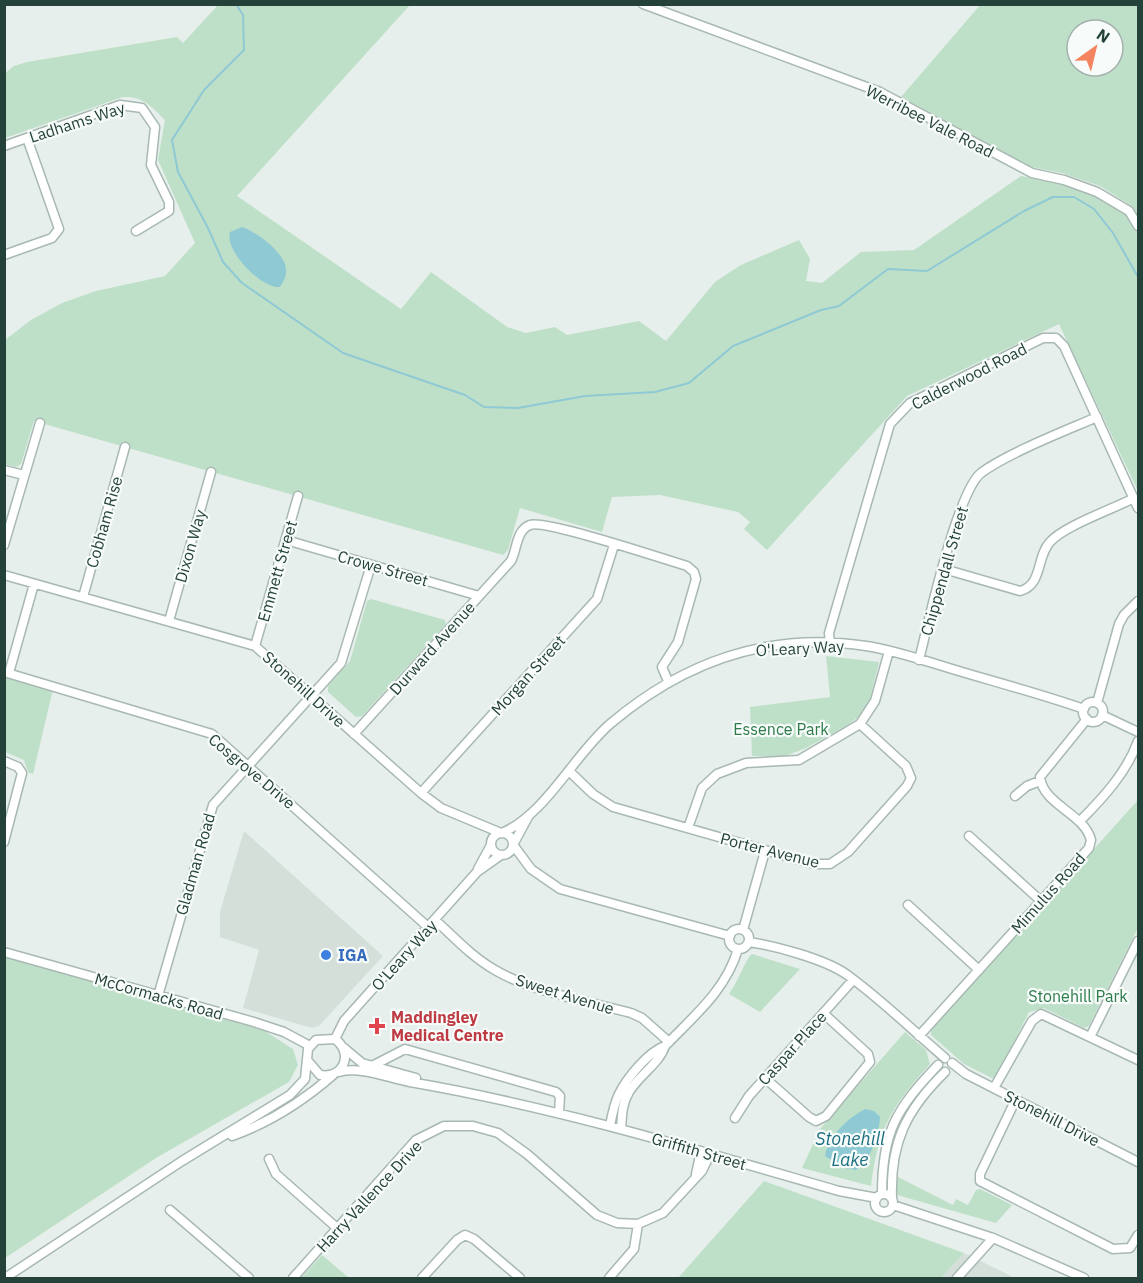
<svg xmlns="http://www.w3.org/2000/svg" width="1143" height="1283" viewBox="0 0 1143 1283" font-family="'IBM Plex Sans',sans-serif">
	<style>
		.built { fill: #d4dfda }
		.green { fill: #bfe0c8; fill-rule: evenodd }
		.water { fill: #8ec9d4 }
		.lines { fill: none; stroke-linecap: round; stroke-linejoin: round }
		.stream { stroke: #8ec9d4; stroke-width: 2 }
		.minor-casing { stroke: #a8b8b2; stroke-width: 11 }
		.minor { stroke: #fff; stroke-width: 8 }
		.shop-dot { fill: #3f7fe0; stroke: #f7fbf9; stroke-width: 2 }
		.health-dot { fill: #e0444e; stroke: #f7fbf9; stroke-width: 2 }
		.labels { text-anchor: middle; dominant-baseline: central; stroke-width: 4.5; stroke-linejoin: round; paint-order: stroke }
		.street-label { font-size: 16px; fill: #24423a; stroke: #f7fbf9 }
		.park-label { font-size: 16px; fill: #2d7a4b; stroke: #f7fbf9 }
		.shop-label { font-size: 16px; font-weight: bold; fill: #366cbe; stroke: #f7fbf9; text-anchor: start }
		.health-label { font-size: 16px; font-weight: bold; fill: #be3a42; stroke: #f7fbf9; text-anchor: start }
		.water-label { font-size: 18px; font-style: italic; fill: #1c6f80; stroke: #f7fbf9 }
	</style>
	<rect width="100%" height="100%" fill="#e6efeb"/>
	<path class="built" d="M 244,831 L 383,956 L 319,1026 L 312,1028 L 243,1008 L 259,950 L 220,937 L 220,912 Z
		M 964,1253 L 1015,1278 L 941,1278 Z"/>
	<path class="green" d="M 981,4 L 1138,5 L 1138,216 L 1132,206 L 1100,186 L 1062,173 L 1031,167 L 901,97 ZM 1077,30 L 1113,30 L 1113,66 L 1077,66 Z
		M 218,5 L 410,5 L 237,196 L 401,309 L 431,272 L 507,327 L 526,333 L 555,327 L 567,335 L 639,321 L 666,341 L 715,282 L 741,265 L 799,240 L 810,259 L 806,281 L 822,283 L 861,252 L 914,250 L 1021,176 C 1053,182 1102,190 1126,213 C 1131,218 1135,227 1138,233 L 1138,491 L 1059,324 L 907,396 L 767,550 L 744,529 L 750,522 L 738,512 L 660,495 L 612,497 L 602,532 L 520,508 L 508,550 L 503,555 L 34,421 L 21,464 L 16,467 L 5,464 L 5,340 L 31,320 L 62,303 L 96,291 L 165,276 L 195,243 L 158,160 L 165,120 C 152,107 143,96 123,97 L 5,138 L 4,74 L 14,66 L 27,62 L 177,37 L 183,43 Z
		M 371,599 L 445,620 L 446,624 L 362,716 L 356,717 L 328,692 L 328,686 L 350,661 L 367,601 Z
		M 826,656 L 879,662 L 869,703 L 860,716 L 846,726 L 806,748 L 785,756 L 752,756 L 750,707 L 830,697 Z
		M 4,675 L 53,689 L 33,774 L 28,772 L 24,760 L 5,752 Z
		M 1138,800 L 1138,928 L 1089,1026 L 1084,1028 L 1044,1008 L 1029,1012 L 996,1077 L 992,1078 L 964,1064 L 931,1035 L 931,1030 Z
		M 752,954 L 800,969 L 760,1012 L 729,994 C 736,985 747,957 752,954 Z
		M 5,956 L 263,1030 L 293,1049 L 298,1065 L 289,1082 L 156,1158 L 5,1258 Z
		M 905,1032 L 926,1050 L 930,1064 C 892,1106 878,1128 871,1186 L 802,1168 L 820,1129 Z
		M 896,1176 L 953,1205 L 956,1199 L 968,1205 L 976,1190 L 980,1189 L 1012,1205 L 996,1223 L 897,1195 Z
		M 764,1181 L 964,1253 L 941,1278 L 678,1278 Z
		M 322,1255 L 349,1278 L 301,1278 Z"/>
	<path class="water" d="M 242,227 C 257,232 285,253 286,269 C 287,276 283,282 280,287 C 262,289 224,251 230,232 Z
		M 865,1109 L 874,1111 L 880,1117 C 879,1136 871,1159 856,1170 L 844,1168 L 825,1156 C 829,1135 847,1119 865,1109 Z"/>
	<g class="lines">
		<path class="stream" d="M 236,4 L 243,15 L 244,50 L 204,90 L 172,140 L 178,172 L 208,228 L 223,262 L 242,283 L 343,353 L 465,395 L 484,407 L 518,408 L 585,396 L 655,392 L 689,383 L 733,346 L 821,310 L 839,306 L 888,269 L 927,271 L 1024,211 L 1053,197 L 1074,197 L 1094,209 L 1113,233 L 1138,277"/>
		<defs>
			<path id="minor" d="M 643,4 L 880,92 L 1032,173 L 1064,180 L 1097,192 L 1129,211 L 1138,226
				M 4,146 L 120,105 L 142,108 L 155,127 L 151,165 L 169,202 L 169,211 L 136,231
				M 4,255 L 52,238 L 59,229 L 27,138
				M 4,470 L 24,475
				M 286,540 L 479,596
				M 4,545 L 40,423
				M 944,569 L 1020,591 C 1043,585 1036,557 1050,542 C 1064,526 1113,509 1134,498
				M 4,575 L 255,646 L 421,793 L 441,808 L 501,833
				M 83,597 L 125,447
				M 169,621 L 211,472
				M 830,644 L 829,633 L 890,424 L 910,403 L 1043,338 L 1056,338 L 1064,346 L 1138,508
				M 255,646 L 298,496
				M 919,660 C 928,624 957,492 981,473 C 1008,453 1065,431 1097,417
				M 4,672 L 212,734 L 428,927
				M 9,673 L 34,584
				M1083 712a10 10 0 1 1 20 0a10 10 0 1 1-20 0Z
				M 1097,703 L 1119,624 L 1124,615 L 1138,601
				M 1102,715 L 1138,732
				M 354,734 L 511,561 C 517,550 516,530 530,525 C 544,519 664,559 687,566 L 694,572 L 696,579 L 678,642 L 662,667 L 668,681
				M 4,761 L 18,767 L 22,773 L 4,842
				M 569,771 L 593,794 L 613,807 L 814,864 L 830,864 L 848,852 L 907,786 L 911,778 L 906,766 L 860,724
				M 421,793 L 597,599 L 614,545
				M 1015,796 L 1027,786 L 1040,781
				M 1080,821 C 1103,798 1127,772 1138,741
				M 688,828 L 702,788 L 717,774 L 746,763 L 799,760 L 860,724 L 875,701 L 889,651
				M491 844a11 11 0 1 1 22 0a11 11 0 1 1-22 0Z
				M 502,833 C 546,814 574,755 610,724 C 683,662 769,631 866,646 C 899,651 931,663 962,672 C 1003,684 1044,695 1084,709
				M 969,836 L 1041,901
				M 514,843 L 528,817
				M 514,846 L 531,869 L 560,889 L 730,936
				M 478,869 L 491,845
				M 908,905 L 979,970
				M 435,920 C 454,937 472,957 495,970 C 530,991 590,1002 631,1013 L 642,1018 L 669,1042
				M729 939a10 10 0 1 1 20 0a10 10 0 1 1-20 0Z
				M 743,930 L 765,851
				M 749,942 C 776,946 824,959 846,974 C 881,999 912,1030 945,1058
				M 4,952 L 254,1022 L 284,1032 L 310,1046
				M 158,996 L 213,805 L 341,663 L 371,565
				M 1091,1035 L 1138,941
				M 919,1036 L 1089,848 L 1091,840 C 1084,813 1043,805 1040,777 L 1087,719
				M 335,1039 L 344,1021 L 477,872 L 501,855
				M 344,1048 L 362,1063 L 416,1078
				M 952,1063 L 966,1074 L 1138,1162
				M 372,1066 L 405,1049 L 556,1092 L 560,1096 L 559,1113
				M 339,1072 C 361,1066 388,1078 410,1082 C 555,1107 697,1150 839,1191 L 877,1198
				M 765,1078 L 809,1117 L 816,1121 L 826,1116 L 870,1062 L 868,1054 L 823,1013
				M 994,1088 L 1032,1021 L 1041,1014 L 1138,1060
				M 1016,1099 L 980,1174 L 980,1181 L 1113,1249 L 1130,1248 L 1138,1235
				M 735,1118 L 749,1096 L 853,980
				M 610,1126 C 612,1115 614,1104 619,1094 C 627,1078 648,1052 665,1046 C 694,1016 726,990 738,949
				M 621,1129 C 622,1116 622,1103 629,1092 C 639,1075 659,1064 665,1046
				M 232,1136 C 271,1122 302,1102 333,1075
				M 269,1159 L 276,1174 L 337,1228
				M 696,1174 L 701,1151
				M 882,1194 C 882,1132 896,1109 938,1065
				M875 1203a9 9 0 1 1 18 0a9 9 0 1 1-18 0Z
				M 892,1198 C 890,1143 906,1110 945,1072
				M 893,1205 L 993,1238 L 1084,1278
				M 170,1210 L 249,1278
				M 5,1278 L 182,1161 L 290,1095 L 305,1079 L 308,1049 L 316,1040 L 335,1039 C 354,1053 344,1079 320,1075 L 308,1061
				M 293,1278 L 416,1140 L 444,1126 L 473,1126 L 498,1133 L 527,1154 L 597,1215 L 617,1223 L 638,1224 L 663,1213 L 702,1171 L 710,1154
				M 422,1278 L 457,1240 L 465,1235 L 474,1239 L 520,1278
				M 609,1278 L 634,1249 L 638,1224
				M 957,1278 L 993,1238"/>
		</defs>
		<use href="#minor" class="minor-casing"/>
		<use href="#minor" class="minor"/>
	</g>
	<circle class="shop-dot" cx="326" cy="955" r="6"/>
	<path class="health-dot" d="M374 1017h6v6h6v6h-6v6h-6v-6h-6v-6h6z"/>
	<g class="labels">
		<g class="street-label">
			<text transform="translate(930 121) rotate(27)">Werribee Vale Road</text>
			<text transform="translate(77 122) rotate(-18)">Ladhams Way</text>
			<text transform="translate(969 376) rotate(-27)">Calderwood Road</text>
			<text transform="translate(104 522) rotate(-74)">Cobham Rise</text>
			<text transform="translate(190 546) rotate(-74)">Dixon Way</text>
			<text transform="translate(383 568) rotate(16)">Crowe Street</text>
			<text transform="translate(277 571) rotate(-74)">Emmett Street</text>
			<text transform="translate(944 571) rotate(-74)">Chippendall Street</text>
			<text transform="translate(432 648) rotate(-48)">Durward Avenue</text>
			<text transform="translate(800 648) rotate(-3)">O'Leary Way</text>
			<text transform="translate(528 675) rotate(-48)">Morgan Street</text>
			<text transform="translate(304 689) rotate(42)">Stonehill Drive</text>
			<text transform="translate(252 771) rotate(40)">Cosgrove Drive</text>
			<text transform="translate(770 850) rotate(14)">Porter Avenue</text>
			<text transform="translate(195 864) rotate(-74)">Gladman Road</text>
			<text transform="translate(1048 893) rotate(-48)">Mimulus Road</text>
			<text transform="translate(404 955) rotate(-48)">O'Leary Way</text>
			<text transform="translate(565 994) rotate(17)">Sweet Avenue</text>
			<text transform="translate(159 996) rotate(16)">McCormacks Road</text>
			<text transform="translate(792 1048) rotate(-48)">Caspar Place</text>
			<text transform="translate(1052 1118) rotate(27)">Stonehill Drive</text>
			<text transform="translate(699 1151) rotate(16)">Griffith Street</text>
			<text transform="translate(369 1196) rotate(-47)">Harry Vallence Drive</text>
		</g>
		<g class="park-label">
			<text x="781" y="729">Essence Park</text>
			<text x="1078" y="996">Stonehill Park</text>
		</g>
		<g class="shop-label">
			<text x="338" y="955">IGA</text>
		</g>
		<g class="health-label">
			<text x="391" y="1017">Maddingley<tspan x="391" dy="18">Medical Centre</tspan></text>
		</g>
		<g class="water-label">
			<text x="850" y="1138">Stonehill<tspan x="850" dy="21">Lake</tspan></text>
		</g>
	</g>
	<rect width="1143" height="1283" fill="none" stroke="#24423a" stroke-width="12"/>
	<g transform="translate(1095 48) rotate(34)"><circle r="28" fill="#f7fbf9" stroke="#a3b1ad" stroke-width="1.5"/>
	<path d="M0-4.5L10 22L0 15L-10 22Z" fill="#f4845f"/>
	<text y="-9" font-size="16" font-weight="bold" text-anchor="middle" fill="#24423a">N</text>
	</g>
</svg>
